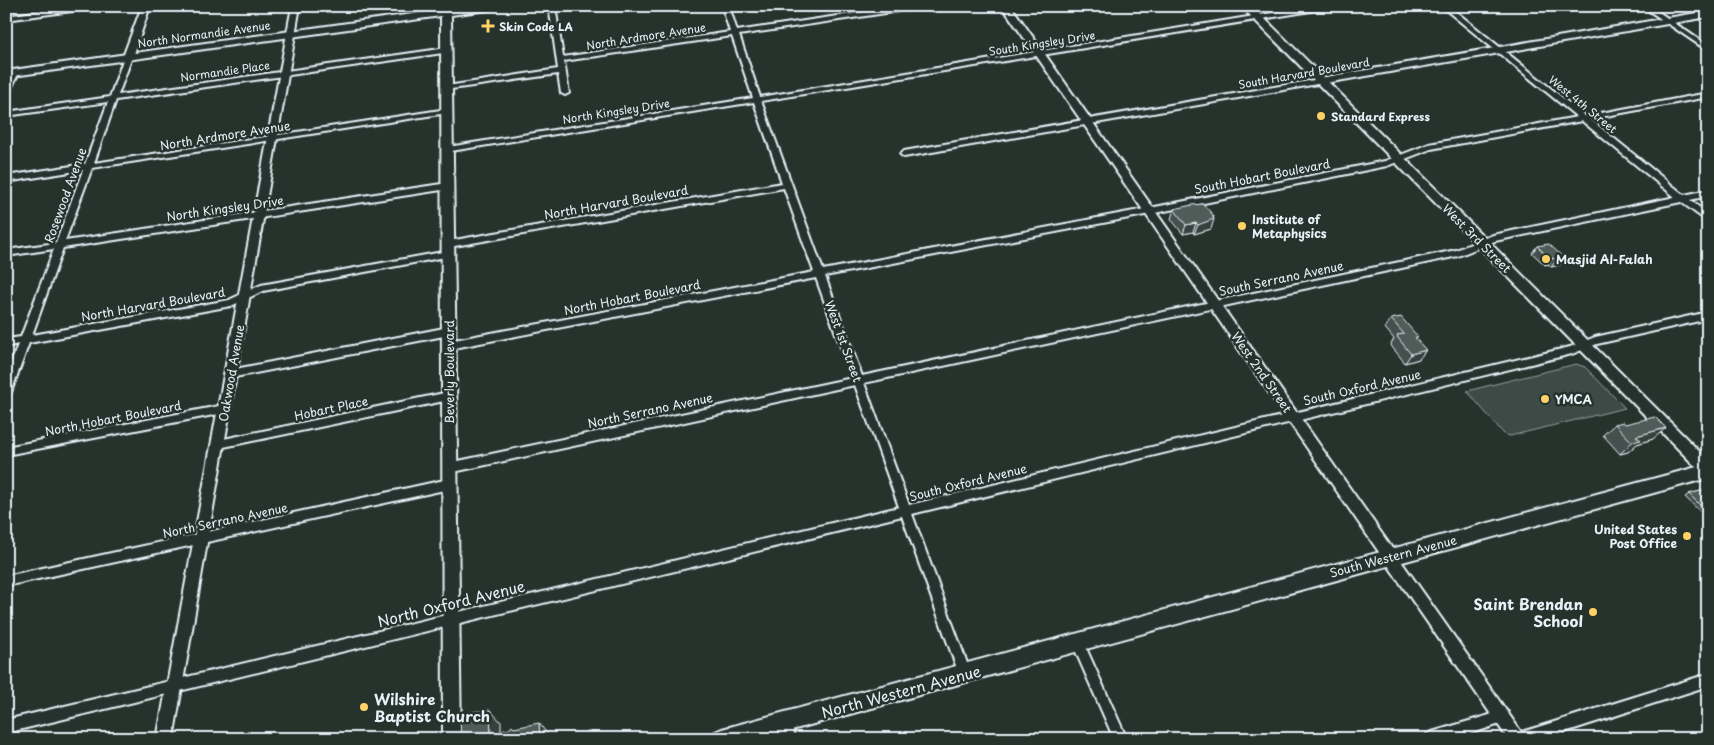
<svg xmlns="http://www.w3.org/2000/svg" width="1714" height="745" viewBox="0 0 1714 745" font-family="'Playpen Sans',sans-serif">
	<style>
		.green { fill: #3e4b47; stroke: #939ea0 }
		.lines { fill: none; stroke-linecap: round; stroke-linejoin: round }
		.minor-casing { stroke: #e8f1f8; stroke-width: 4 }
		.tertiary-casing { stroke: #e8f1f8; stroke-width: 4 }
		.secondary-casing { stroke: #e8f1f8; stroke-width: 4 }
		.primary-casing { stroke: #e8f1f8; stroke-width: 4 }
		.minor { fill: #26332d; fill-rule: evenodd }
		.tertiary { fill: #26332d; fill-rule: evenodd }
		.secondary { fill: #26332d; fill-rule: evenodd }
		.primary { fill: #26332d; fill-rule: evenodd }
		.wall { fill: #454f4d; stroke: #e8f1f8 }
		.shaded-wall { fill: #38403e; stroke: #e8f1f8 }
		.building { fill: #505c59; stroke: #e8f1f8 }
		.poi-dot { fill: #ffd166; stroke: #26332d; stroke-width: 2 }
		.labels { text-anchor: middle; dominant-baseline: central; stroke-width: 5; stroke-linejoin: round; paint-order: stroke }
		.far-poi-label { font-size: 11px; font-weight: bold; fill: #e8f1f8; stroke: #26332d; text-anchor: start }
		.far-street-label { font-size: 11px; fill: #e8f1f8; stroke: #26332d }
		.street-label { font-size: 12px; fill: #e8f1f8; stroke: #26332d }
		.poi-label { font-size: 12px; font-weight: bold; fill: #e8f1f8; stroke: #26332d; text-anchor: start }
		.near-street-label { font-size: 15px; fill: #e8f1f8; stroke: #26332d }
		.near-poi-label { font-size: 15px; font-weight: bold; fill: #e8f1f8; stroke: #26332d; text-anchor: end }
	</style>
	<rect width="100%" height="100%" fill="#26332d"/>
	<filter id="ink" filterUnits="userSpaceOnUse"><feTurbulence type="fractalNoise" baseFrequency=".02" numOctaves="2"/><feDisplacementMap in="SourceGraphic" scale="10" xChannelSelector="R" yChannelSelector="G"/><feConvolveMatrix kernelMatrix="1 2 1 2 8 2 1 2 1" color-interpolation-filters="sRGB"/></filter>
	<g filter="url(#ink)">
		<path class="green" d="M 1576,364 L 1585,367 L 1625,408 L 1510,436 L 1504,434 L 1467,391 Z"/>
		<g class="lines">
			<defs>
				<path id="minor" d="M 77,6 L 97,6 L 94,8 L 6,20 L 6,16 Z
					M 549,6 L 555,6 L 563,57 L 730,32 L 722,6 L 729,6 L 737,31 L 904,6 L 922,6 L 919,8 L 739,35 L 760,97 L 1315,6 L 1332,6 L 1329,8 L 761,101 L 823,270 L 1150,208 L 1385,161 L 1429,144 L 1577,117 L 1441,6 L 1449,6 L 1585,116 L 1708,93 L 1708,97 L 1590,119 L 1684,195 L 1708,190 L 1708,196 L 1690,200 L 1708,214 L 1708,222 L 1681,202 L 1495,241 L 1458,256 L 864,383 L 909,505 L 1570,347 L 1595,337 L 1708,312 L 1708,319 L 1597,344 L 1572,354 L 912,514 L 971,674 L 969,678 L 965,680 L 961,678 L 959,674 L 902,516 L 6,733 L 6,720 L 899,507 L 855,385 L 449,473 L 445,471 L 444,468 L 445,465 L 449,463 L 852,378 L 816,278 L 449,349 L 446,348 L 444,345 L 449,341 L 814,272 L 784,188 L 449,247 L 446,246 L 445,244 L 446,242 L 449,241 L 782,183 L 754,102 L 445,152 L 445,148 L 448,147 L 753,98 L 732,36 L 564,61 L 569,93 L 565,95 L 561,93 L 558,74 L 444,90 L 444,86 L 447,86 L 558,69 ZM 1582,121 L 1675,197 L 1493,235 L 1456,250 L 862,376 L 825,276 L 1150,214 L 1387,166 L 1431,149 Z
					M 1642,6 L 1650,6 L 1708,46 L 1708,51 Z
					M 447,48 L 450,48 L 450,52 L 116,100 L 94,163 L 447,109 L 451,111 L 447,113 L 92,168 L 65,241 L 448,183 L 452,186 L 448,189 L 63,248 L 32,335 L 229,300 L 261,285 L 448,251 L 451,252 L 452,254 L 451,256 L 263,291 L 231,306 L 29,343 L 11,392 L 10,395 L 6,396 L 6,378 L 18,344 L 6,347 L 6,339 L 21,337 L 54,249 L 6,256 L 6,250 L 56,243 L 83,170 L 6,182 L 6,176 L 85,164 L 108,102 L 6,116 L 6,112 L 110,97 L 124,57 L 128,55 L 132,57 L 118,95 Z
					M 12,70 L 15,70 L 19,72 L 10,91 L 6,93 L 6,83 Z
					M 1320,79 L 1324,81 L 1323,83 L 904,157 L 900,154 L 904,151 Z
					M 449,327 L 454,331 L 449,335 L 230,378 L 226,377 L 225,374 L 226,371 L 230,370 Z
					M 449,392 L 453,393 L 454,396 L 453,399 L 449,400 L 219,448 L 215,447 L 214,444 L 215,441 L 219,440 Z
					M 224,405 L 228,406 L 229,409 L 228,412 L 224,413 L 6,455 L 6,447 Z
					M 449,479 L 453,481 L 454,484 L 453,487 L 449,489 L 6,586 L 6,576 Z
					M 1078,637 L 1082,639 L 1127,739 L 1114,739 L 1072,643 L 1074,639 Z
					M 1708,674 L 1708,686 L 1543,739 L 1516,739 L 1517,734 L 1522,732 Z
					M 1503,711 L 1508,712 L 1509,717 L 1508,722 L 1503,723 L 1454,739 L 1426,739 L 1427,734 L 1432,732 Z
					M 785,716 L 790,717 L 795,739 L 782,739 L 779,722 L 780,717 Z"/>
				<path id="tertiary" d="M 142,6 L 150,6 L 133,57 L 131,59 L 125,59 L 123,57 Z
					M 292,6 L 300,6 L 173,739 L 157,739 Z
					M 1002,6 L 1011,6 L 1526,739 L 1508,739 Z
					M 1708,11 L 1708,17 L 1320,84 L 1315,81 L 1320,78 Z"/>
				<path id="secondary" d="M 441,6 L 451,6 L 451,9 L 472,6 L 499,6 L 494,9 L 451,15 L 461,739 L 443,739 L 441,16 L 6,77 L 6,71 L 441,10 Z
					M 1241,6 L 1252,6 L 1708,460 L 1708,476 L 1703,474 Z"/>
				<path id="primary" d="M 1708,464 L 1708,478 L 759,739 L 712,739 L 715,732 L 722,729 Z"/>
			</defs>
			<use href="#minor" class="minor-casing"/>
			<use href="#tertiary" class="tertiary-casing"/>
			<use href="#secondary" class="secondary-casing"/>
			<use href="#primary" class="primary-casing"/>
			<use href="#minor" class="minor"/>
			<use href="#tertiary" class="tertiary"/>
			<use href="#secondary" class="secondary"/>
			<use href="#primary" class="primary"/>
		</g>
		<path class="wall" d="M 1174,209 L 1213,218 L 1211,229 L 1194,234 L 1193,232 L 1183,234 L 1171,219 Z
			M 1537,246 L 1565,259 L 1560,265 L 1551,267 L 1548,264 L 1545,265 L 1532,253 Z
			M 1391,319 L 1426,350 L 1419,359 L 1405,363 L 1392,347 L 1391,344 L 1394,339 L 1385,328 Z
			M 1615,424 L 1625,424 L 1653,439 L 1637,444 L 1628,452 L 1620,454 L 1603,435 Z
			M 1708,489 L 1708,519 L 1685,497 L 1689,494 Z"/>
		<path class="shaded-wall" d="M 1212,216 L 1214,216 L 1213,220 L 1214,219 L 1211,229 L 1194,234 L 1198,225 Z
			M 1196,223 L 1193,232 L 1183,234 L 1186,225 Z
			M 1553,258 L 1548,264 L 1545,265 L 1550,259 Z
			M 1565,259 L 1560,265 L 1551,267 L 1556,261 Z
			M 1426,350 L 1419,359 L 1405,363 L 1411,354 Z
			M 1666,428 L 1653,439 L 1637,444 L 1628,452 L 1620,454 L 1632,442 L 1636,436 Z
			M 490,710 L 501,722 L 501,739 L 491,739 Z
			M 539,723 L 548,735 L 548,739 L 540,739 Z"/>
		<path class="building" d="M 1203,204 L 1214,216 L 1212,216 L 1214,219 L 1198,225 L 1196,223 L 1186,225 L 1174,209 L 1192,205 Z
			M 1549,244 L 1565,259 L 1556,261 L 1553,258 L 1550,259 L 1537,246 Z
			M 1401,317 L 1418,337 L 1415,338 L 1426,350 L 1411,354 L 1398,338 L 1397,335 L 1404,334 L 1391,319 Z
			M 1655,417 L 1666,428 L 1636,436 L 1641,440 L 1632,442 L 1615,424 L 1623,422 L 1625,424 Z
			M 1708,489 L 1708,513 L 1689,494 Z
			M 490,710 L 491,739 L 461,739 L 460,718 L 471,715 L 471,712 Z
			M 539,723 L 540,739 L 494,739 L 503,729 L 508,730 L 512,726 L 514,728 Z"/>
	</g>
	<g class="poi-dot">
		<path d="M485.5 18.5h5v5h5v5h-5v5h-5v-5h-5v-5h5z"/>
		<circle cx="1321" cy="116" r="5"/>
		<circle cx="1242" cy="226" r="5"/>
		<circle cx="1546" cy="259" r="5"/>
		<circle cx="1545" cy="399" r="5"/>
		<circle cx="1687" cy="536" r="5"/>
		<circle cx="1593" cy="612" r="5"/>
		<circle cx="364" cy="707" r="5"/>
	</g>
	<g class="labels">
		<g class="far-poi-label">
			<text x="499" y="26">Skin Code LA</text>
			<text x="1331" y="116">Standard Express</text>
		</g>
		<g class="far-street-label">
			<text transform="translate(204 34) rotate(-8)">North Normandie Avenue</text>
			<text transform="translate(646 36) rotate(-9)">North Ardmore Avenue</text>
			<text transform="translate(1042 43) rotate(-9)">South Kingsley Drive</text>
			<text transform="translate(225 71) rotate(-8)">Normandie Place</text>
			<text transform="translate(1304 73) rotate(-10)">South Harvard Boulevard</text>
			<text transform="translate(1583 104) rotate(39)">West 4th Street</text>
			<text transform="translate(616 111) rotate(-9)">North Kingsley Drive</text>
		</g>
		<g class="street-label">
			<text transform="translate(225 135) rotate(-9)">North Ardmore Avenue</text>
			<text transform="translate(1262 176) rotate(-11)">South Hobart Boulevard</text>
			<text transform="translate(65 195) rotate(-70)">Rosewood Avenue</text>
			<text transform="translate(616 202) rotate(-10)">North Harvard Boulevard</text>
			<text transform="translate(225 208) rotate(-8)">North Kingsley Drive</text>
			<text transform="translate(1477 238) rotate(45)">West 3rd Street</text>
			<text transform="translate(1281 278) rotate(-12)">South Serrano Avenue</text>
			<text transform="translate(632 297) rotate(-11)">North Hobart Boulevard</text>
			<text transform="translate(153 304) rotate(-10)">North Harvard Boulevard</text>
			<text transform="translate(844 341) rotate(70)">West 1st Street</text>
			<text transform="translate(449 372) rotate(-90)">Beverly Boulevard</text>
			<text transform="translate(1262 372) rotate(55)">West 2nd Street</text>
			<text transform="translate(231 373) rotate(-80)">Oakwood Avenue</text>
			<text transform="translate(1362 387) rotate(-13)">South Oxford Avenue</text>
			<text transform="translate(331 408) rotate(-12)">Hobart Place</text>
			<text transform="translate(650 410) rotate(-12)">North Serrano Avenue</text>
			<text transform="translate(113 418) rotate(-11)">North Hobart Boulevard</text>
			<text transform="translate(968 482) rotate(-14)">South Oxford Avenue</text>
			<text transform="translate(225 520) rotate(-12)">North Serrano Avenue</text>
			<text transform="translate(1393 556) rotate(-15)">South Western Avenue</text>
		</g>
		<g class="poi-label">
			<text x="1252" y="219">Institute of<tspan x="1252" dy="14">Metaphysics</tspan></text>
			<text x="1556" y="259">Masjid Al-Falah</text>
			<text x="1555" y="399">YMCA</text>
			<text x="1677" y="529" text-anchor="end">United States<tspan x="1677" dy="14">Post Office</tspan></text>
		</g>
		<g class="near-street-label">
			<text transform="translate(451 603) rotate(-14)">North Oxford Avenue</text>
			<text transform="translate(901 691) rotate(-15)">North Western Avenue</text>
		</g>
		<g class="near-poi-label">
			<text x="1583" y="603">Saint Brendan<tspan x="1583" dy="17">School</tspan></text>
			<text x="374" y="698" text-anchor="start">Wilshire<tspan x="374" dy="17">Baptist Church</tspan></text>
		</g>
	</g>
	<rect width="1714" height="745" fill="none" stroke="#26332d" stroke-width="25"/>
	<rect x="12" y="12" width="1689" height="720" fill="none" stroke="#e8f1f8" stroke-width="2" filter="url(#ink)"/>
</svg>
